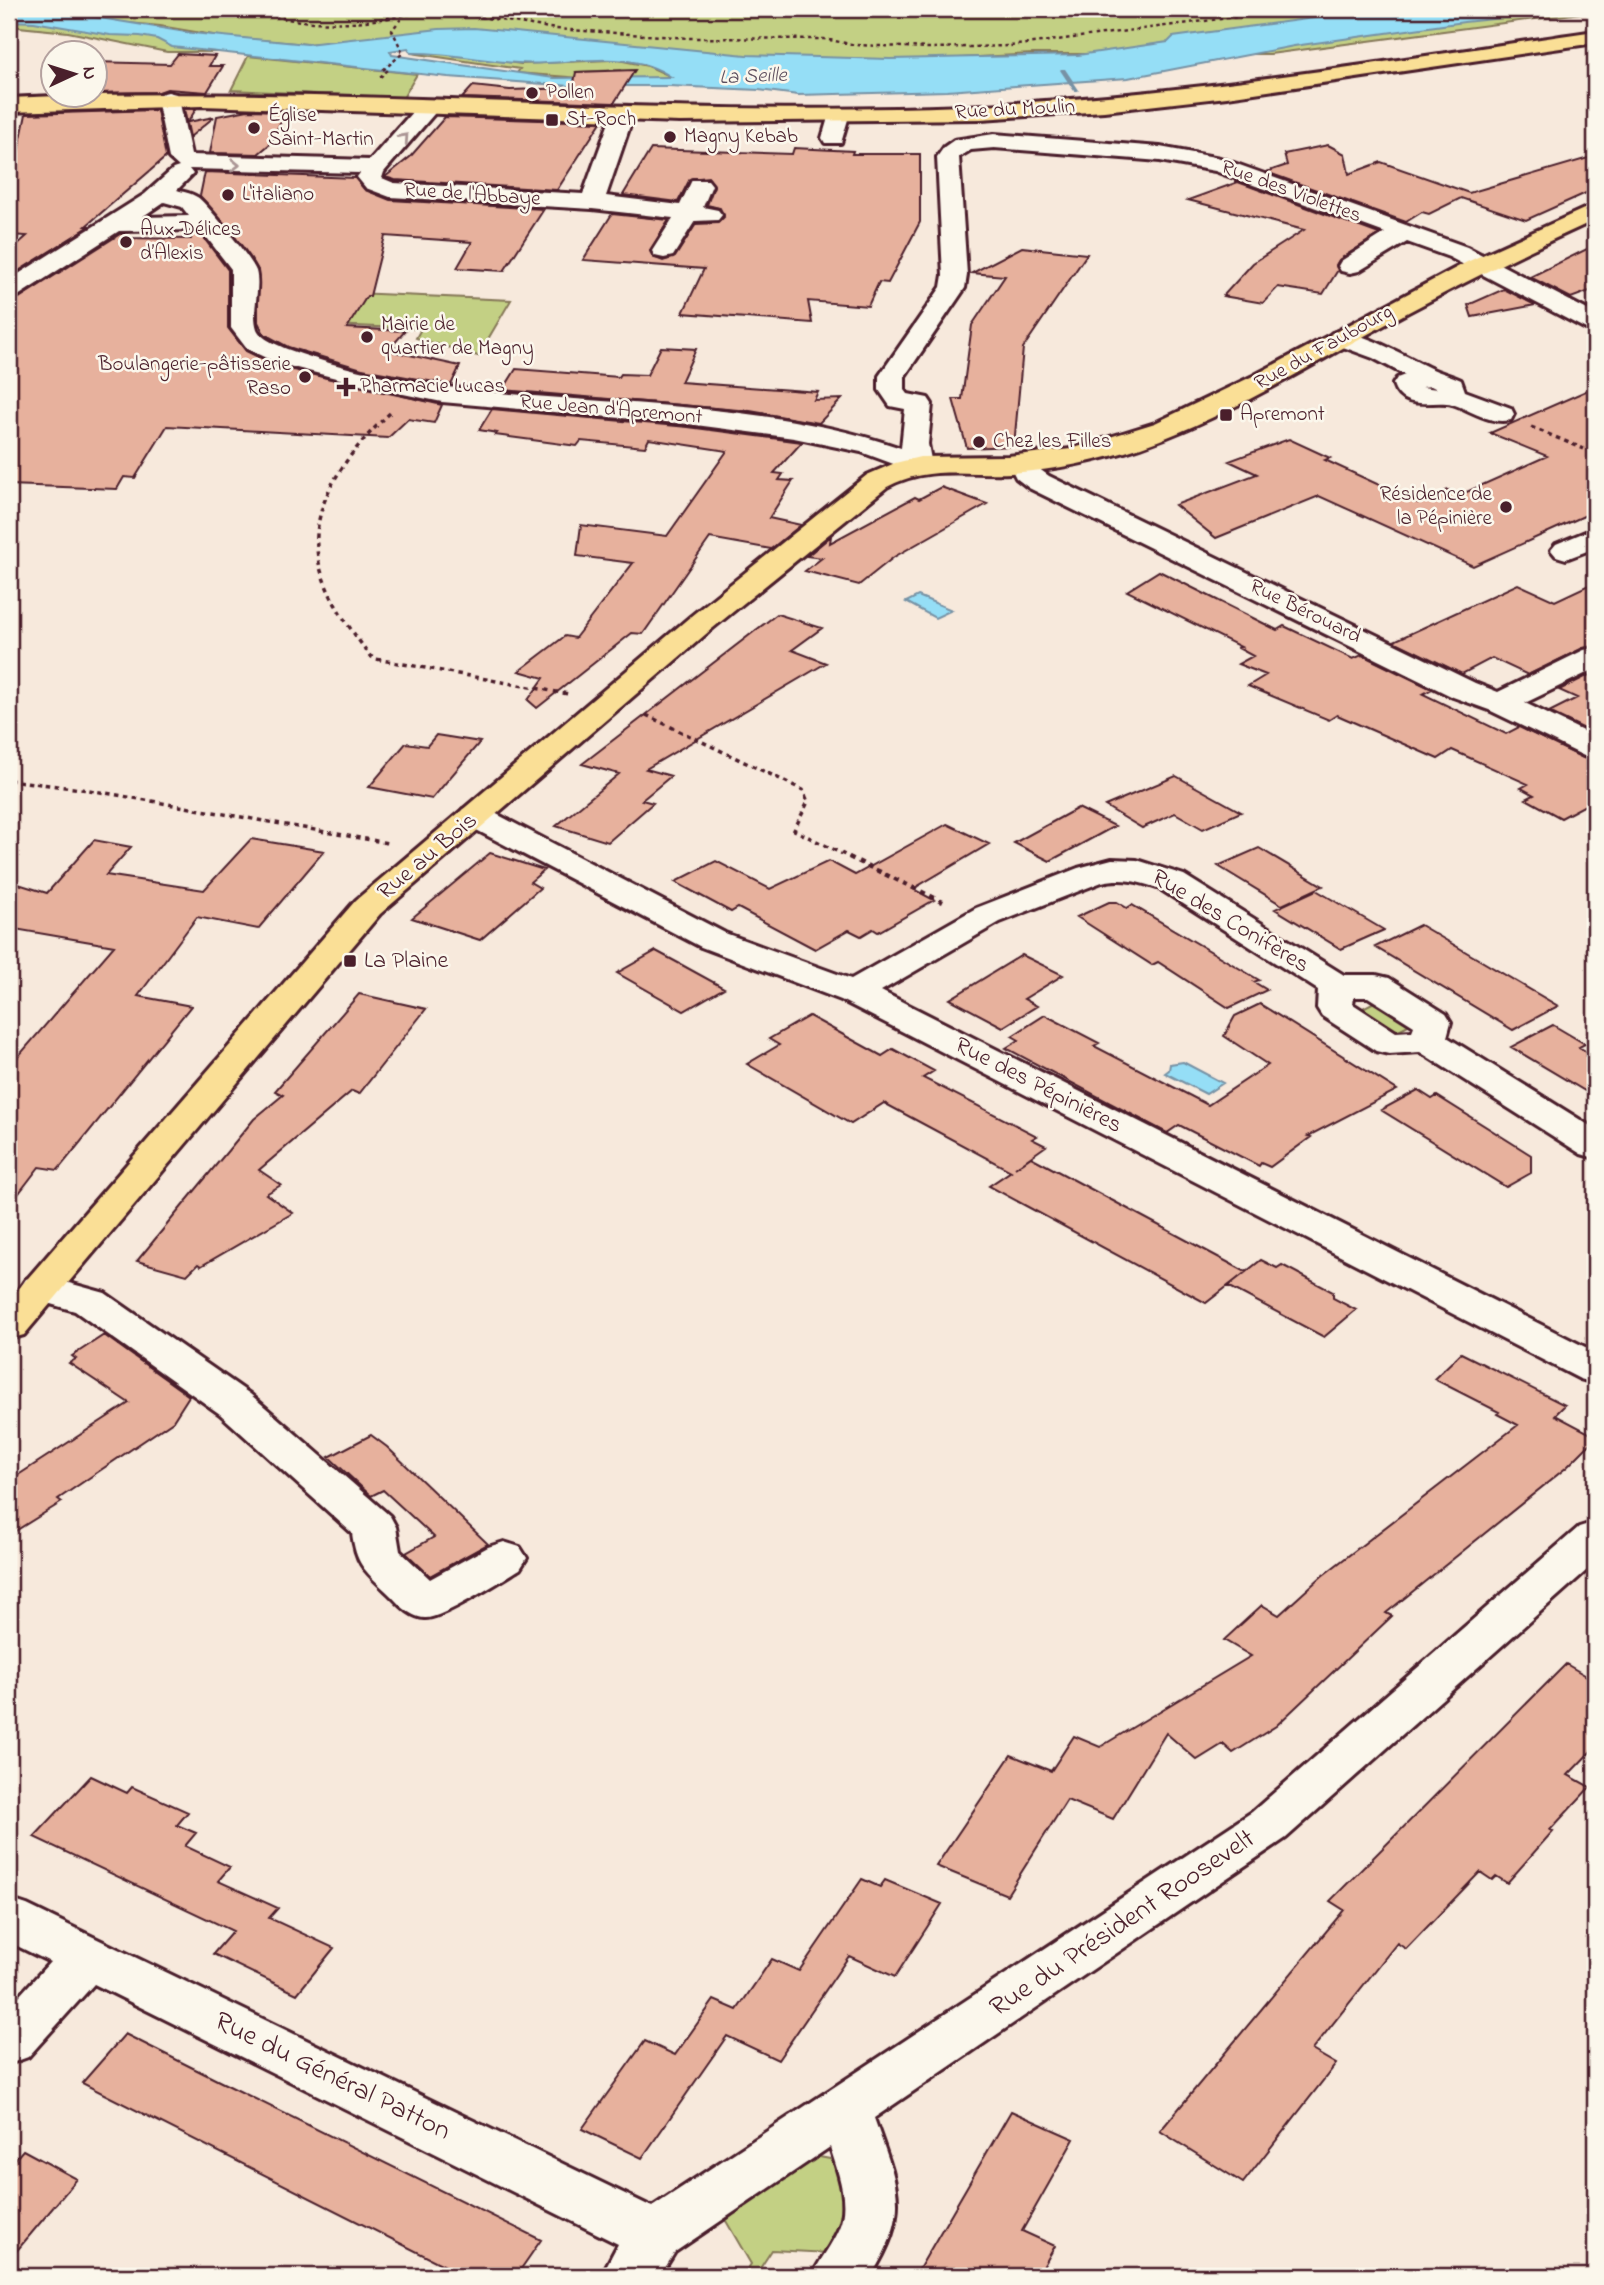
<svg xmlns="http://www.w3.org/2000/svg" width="1604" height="2285" viewBox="0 0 1604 2285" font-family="'Indie Flower',sans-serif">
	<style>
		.green { fill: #c3d084; stroke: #867858; stroke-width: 2 }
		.water { fill: #95def6; stroke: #7792a5; stroke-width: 2; fill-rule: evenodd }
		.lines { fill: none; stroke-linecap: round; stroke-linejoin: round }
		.stream { fill: #7792a5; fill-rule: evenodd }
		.building { fill: #e7b19d; stroke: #4a1f2b; stroke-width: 2 }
		.minor-casing { stroke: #4a1f2b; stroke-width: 6 }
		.major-casing { stroke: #4a1f2b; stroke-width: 6 }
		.path-far2 { stroke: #4a1f2b; stroke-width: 2.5; stroke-dasharray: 3.5 3.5; stroke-linecap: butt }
		.path-far1 { stroke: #4a1f2b; stroke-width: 3.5; stroke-dasharray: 4.5 4.5; stroke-linecap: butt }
		.path { stroke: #4a1f2b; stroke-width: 4.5; stroke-dasharray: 5 5; stroke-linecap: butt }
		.minor { fill: #fbf7ec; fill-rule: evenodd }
		.major { fill: #fadf96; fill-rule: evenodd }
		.oneway { stroke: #ab9695 }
		.poi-dot { fill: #4a1f2b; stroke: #fbf7ec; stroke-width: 2.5 }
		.labels { text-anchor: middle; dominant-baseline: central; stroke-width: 5; stroke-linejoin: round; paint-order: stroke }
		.far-water-label { font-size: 21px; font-style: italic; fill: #5d4f5e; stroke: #fbf7ec }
		.far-poi-label { font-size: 21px; fill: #4a1f2b; stroke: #fbf7ec; text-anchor: start }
		.far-street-label { font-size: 21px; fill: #4a1f2b; stroke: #fbf7ec }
		.street-label { font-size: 24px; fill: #4a1f2b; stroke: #fbf7ec }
		.poi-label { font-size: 24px; fill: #4a1f2b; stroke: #fbf7ec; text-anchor: start }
		.near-street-label { font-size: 28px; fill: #4a1f2b; stroke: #fbf7ec }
	</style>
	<rect width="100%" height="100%" fill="#f7e9dc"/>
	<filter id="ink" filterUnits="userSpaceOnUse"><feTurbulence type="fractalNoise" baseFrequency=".0143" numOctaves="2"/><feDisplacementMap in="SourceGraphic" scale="14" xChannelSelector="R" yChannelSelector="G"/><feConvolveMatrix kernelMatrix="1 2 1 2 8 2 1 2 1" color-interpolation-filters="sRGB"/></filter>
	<g filter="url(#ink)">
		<path class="green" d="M 9,9 L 210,47 L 223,52 L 167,52 L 68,32 L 9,26 Z
			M 45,9 L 1595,9 L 1595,11 L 1270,54 L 1034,54 L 747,69 L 613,59 L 648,66 L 672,77 L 623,79 L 621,70 L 576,72 L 581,78 L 517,73 L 520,69 L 411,53 L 436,52 L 521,64 L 610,60 L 347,41 L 307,44 L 225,37 L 160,26 L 108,21 Z
			M 248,56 L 417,74 L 403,98 L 231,90 Z
			M 355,293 L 511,300 L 478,356 L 416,338 L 421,329 L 332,325 Z
			M 1380,999 L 1416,1021 L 1391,1034 L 1355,1012 Z
			M 814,2156 L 830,2159 L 838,2166 L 849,2204 L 829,2253 L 772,2250 L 755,2276 L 743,2276 L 751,2264 L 726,2221 L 758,2192 Z"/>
		<path class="water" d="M 9,9 L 45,9 L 192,33 L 307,44 L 439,29 L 474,28 L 746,55 L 890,59 L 1078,55 L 1168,42 L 1173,37 L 1381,9 L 1590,9 L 1464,22 L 1294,46 L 1128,78 L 947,91 L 798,95 L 759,90 L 669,86 L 571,86 L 448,77 L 172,47 L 157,39 L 140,36 L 110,35 L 34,22 L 9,21 ZM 408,48 L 411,53 C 447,52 482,61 518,63 C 566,67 628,46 671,77 L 554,78 L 392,55 L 390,51 Z
			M 918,596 L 952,610 L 935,618 L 906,602 Z
			M 1183,1062 L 1223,1083 L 1206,1094 L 1165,1073 L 1169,1070 L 1170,1064 Z"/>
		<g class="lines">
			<path class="stream" d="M 1061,69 L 1065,69 L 1079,90 L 1078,91 L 1074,91 L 1060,70 Z"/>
		</g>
		<path class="building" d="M 178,54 L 215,56 L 209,66 L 223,66 L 207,92 L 167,89 L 159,92 L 94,93 L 94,62 L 170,64 Z
			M 635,70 L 614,103 L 462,98 L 473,86 L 510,90 L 573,88 L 576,72 Z
			M 184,109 L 196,109 L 188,122 L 214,117 L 190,137 Z
			M 157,110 L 166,157 L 86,226 L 90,226 L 9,277 L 9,252 L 27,236 L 9,235 L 9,197 L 26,114 Z
			M 248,110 L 286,111 L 270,144 L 258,154 L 210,153 L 217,116 Z
			M 445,117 L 601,122 L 557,190 L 395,180 L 385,177 L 410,157 Z
			M 1328,145 L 1345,154 L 1349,174 L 1381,162 L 1469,193 L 1595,156 L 1595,189 L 1526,220 L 1461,198 L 1429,214 L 1422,212 L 1406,222 L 1266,172 L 1287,165 L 1284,154 Z
			M 794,148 L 853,151 L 852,154 L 920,154 L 920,222 L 888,283 L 879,282 L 868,306 L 808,301 L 812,323 L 683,313 L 704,269 L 583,260 L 612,214 L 669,220 L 650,250 L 653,257 L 663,261 L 675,257 L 696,224 L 718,223 L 724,217 L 720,208 L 707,205 L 714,186 L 708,177 L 690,179 L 678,202 L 623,195 L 651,149 L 792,154 Z
			M 205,172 L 355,178 L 365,190 L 390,200 L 544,209 L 504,271 L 457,268 L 472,242 L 385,236 L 370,296 L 367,296 L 347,328 L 405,331 L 392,346 L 395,347 L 391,351 L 460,366 L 451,385 L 362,369 L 288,347 L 264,334 L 258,322 L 258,270 L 230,230 L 200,196 Z
			M 1238,182 L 1379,234 L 1339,260 L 1336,265 L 1338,270 L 1323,294 L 1278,287 L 1263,303 L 1223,296 L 1253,263 L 1304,230 L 1188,200 Z
			M 192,233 L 200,233 L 228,270 L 228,328 L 246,351 L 276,366 L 442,405 L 434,423 L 408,419 L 388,438 L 167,426 L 135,478 L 124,477 L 117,489 L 9,485 L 9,300 L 19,298 L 120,234 L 126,234 L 125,238 L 191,239 Z
			M 1595,245 L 1595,289 L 1571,298 L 1530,277 Z
			M 1022,247 L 1087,254 L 1023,348 L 1014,446 L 967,448 L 953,399 L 962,399 L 972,325 L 1005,276 L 972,273 Z
			M 1504,289 L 1535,305 L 1472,317 L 1468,305 Z
			M 661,347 L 696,349 L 681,382 L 818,392 L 814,400 L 842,399 L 819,423 L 750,411 L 503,390 L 516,369 L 619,377 L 621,374 L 647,375 Z
			M 1595,387 L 1595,511 L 1473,566 L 1319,496 L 1216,538 L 1175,505 L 1257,474 L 1229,461 L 1289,439 L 1330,458 L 1325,460 L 1418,503 L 1448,490 L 1460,495 L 1547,456 L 1490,433 Z
			M 492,409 L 688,427 L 802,442 L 774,473 L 783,474 L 779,480 L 793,481 L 769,518 L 801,525 L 771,549 L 710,538 L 643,634 L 632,633 L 537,708 L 528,700 L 544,678 L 519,671 L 565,636 L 575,638 L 633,563 L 577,556 L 581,525 L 667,536 L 727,451 L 649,439 L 645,447 L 581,441 L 577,446 L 495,435 L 497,433 L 479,430 Z
			M 941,487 L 987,504 L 894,557 L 859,585 L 805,571 L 822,558 L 807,556 L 831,536 L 830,543 L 915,497 L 919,499 Z
			M 1159,571 L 1277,630 L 1284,626 L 1353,659 L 1362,655 L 1432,689 L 1423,694 L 1506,734 L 1519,727 L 1583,758 L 1595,761 L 1595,800 L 1561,818 L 1526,799 L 1534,795 L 1521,788 L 1528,784 L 1452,750 L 1438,759 L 1337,715 L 1329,720 L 1248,686 L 1266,675 L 1238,664 L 1253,656 L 1238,648 L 1241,647 L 1127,591 Z
			M 1595,582 L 1595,646 L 1583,648 L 1528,675 L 1492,658 L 1462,674 L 1394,641 L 1518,584 L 1555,601 Z
			M 777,614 L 822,628 L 792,650 L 826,663 L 646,769 L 671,776 L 642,800 L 653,803 L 608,842 L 556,826 L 619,774 L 582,764 Z
			M 1595,672 L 1595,734 L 1549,712 L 1577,698 L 1559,690 Z
			M 436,735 L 480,742 L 432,799 L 369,787 L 406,743 L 427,746 Z
			M 1176,776 L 1241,812 L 1203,829 L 1175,813 L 1142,828 L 1105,806 Z
			M 1078,808 L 1115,826 L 1050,861 L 1014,843 Z
			M 947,824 L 989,844 L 913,889 L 934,900 L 878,932 L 873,929 L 861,936 L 849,930 L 815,949 L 738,908 L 731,912 L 675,882 L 716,861 L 770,889 L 829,861 L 855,875 Z
			M 251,839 L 324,851 L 258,929 L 197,917 L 138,996 L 191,1006 L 58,1170 L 39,1167 L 9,1206 L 9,1067 L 114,946 L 9,928 L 9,881 L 47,893 L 94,840 L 131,847 L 106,875 L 204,890 Z
			M 1259,848 L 1323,886 L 1282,905 L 1218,866 Z
			M 490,853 L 544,870 L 530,882 L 540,888 L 480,940 L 412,918 Z
			M 1316,890 L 1384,930 L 1341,949 L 1275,909 Z
			M 1109,902 L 1117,902 L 1127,908 L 1132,905 L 1259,980 L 1254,982 L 1267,990 L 1229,1008 L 1158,962 L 1152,965 L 1077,917 Z
			M 1420,925 L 1461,949 L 1558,1006 L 1513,1030 L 1375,947 Z
			M 656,951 L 682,965 L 724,988 L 684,1011 L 617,973 Z
			M 1022,955 L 1063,975 L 1024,999 L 1037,1006 L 1003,1027 L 950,999 Z
			M 359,994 L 426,1009 L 359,1094 L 352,1091 L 259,1170 L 281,1185 L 266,1194 L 293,1213 L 201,1266 L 198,1264 L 187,1275 L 137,1261 L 254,1119 L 283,1095 L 275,1091 Z
			M 1260,1004 L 1397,1090 L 1308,1136 L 1311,1137 L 1270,1167 L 1261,1163 L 1259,1166 L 1179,1125 L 1167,1133 L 1006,1048 L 1019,1040 L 1012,1036 L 1045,1015 L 1099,1043 L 1094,1046 L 1208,1105 L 1268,1065 L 1224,1036 L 1235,1016 Z
			M 809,1016 L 882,1056 L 893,1049 L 934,1071 L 923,1078 L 1037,1136 L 1032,1139 L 1046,1146 L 1015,1168 L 1031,1157 L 1246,1272 L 1206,1303 L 989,1186 L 1011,1171 L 884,1103 L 851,1124 L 747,1064 L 779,1045 L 769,1039 Z
			M 1553,1025 L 1585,1044 L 1579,1047 L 1595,1057 L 1595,1097 L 1511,1047 Z
			M 1418,1090 L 1432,1099 L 1437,1096 L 1531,1155 L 1531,1173 L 1506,1187 L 1381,1110 Z
			M 1261,1260 L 1277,1268 L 1282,1265 L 1333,1292 L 1333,1298 L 1356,1310 L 1324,1337 L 1228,1286 Z
			M 104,1335 L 189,1396 L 173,1421 L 58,1499 L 62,1502 L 9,1535 L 9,1481 L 129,1403 L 69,1363 L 76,1359 L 72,1356 Z
			M 1461,1353 L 1565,1405 L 1555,1415 L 1595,1436 L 1595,1439 L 1567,1467 L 1386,1613 L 1392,1616 L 1276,1726 L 1233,1753 L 1223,1744 L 1197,1760 L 1166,1733 L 1113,1819 L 1067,1800 L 1007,1895 L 936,1866 L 1011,1755 L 1051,1771 L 1074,1736 L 1100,1747 L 1251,1656 L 1224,1640 L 1262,1605 L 1279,1615 L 1322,1576 L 1518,1425 L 1497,1414 L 1499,1412 L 1434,1379 Z
			M 371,1435 L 387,1447 L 488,1544 L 430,1576 L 406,1553 L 434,1537 L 383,1490 L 371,1496 L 329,1457 Z
			M 1566,1664 L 1595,1681 L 1595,1747 L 1568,1775 L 1590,1787 L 1550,1830 L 1553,1831 L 1507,1883 L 1496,1876 L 1492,1880 L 1480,1872 L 1406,1949 L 1397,1943 L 1312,2050 L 1336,2064 L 1243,2183 L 1160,2131 L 1344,1910 L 1330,1901 Z
			M 91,1776 L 127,1793 L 132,1787 L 188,1812 L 177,1825 L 196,1833 L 185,1846 L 230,1867 L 218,1881 L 278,1908 L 269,1918 L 334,1948 L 297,1994 L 213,1954 L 233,1931 L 34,1837 Z
			M 862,1879 L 880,1887 L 885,1880 L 942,1904 L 895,1977 L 849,1956 L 778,2060 L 727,2036 L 642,2158 L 582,2129 L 645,2041 L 675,2055 L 714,2000 L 737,2010 L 772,1959 L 799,1971 Z
			M 125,2034 L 219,2081 L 541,2240 L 516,2276 L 465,2276 L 82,2083 Z
			M 1011,2111 L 1074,2139 L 1022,2231 L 1055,2246 L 1038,2276 L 915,2276 Z
			M 23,2150 L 77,2179 L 9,2260 L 9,2166 Z"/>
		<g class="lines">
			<defs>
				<path id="minor" d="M 168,92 L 176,94 L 179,99 L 191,155 L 370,160 L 421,102 L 437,102 L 440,107 L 384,172 L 382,178 L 394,183 L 583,194 L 612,114 L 615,109 L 631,109 L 634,114 L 606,196 L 680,205 L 692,180 L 708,180 L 712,185 L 703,207 L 718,210 L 722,215 L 718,220 L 695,221 L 673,256 L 664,258 L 655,256 L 652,251 L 673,218 L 592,209 L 390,197 L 366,188 L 357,177 L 360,173 L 189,169 L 193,174 L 177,190 C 183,192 191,193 197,197 C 205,201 253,261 256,271 C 261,289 251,311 257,329 C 261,339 278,345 287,349 C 484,422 703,380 901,448 L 905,409 L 890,406 L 879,390 L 879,376 L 941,287 L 943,275 L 937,157 L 944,147 L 954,140 L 994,134 L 1160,147 L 1220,158 L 1467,247 L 1595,314 L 1595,332 L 1586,329 L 1449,257 L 1407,242 L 1359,271 L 1350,273 L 1341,271 L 1338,266 L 1341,261 L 1385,233 L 1215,171 L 1160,161 L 994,148 L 971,150 L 959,157 L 967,275 L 965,288 L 905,376 L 905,390 L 908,394 L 928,398 L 932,404 L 928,444 L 932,465 L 928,471 L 918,473 L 861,452 L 794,438 L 688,424 L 442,402 L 379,389 L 277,363 L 247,349 L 231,328 L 231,269 L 201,230 L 119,231 L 18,296 L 9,298 L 9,280 L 145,194 L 173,169 L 179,167 L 169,158 L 157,99 L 160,94 ZM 164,202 L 182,207 L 189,216 L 142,217 Z
					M 838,109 L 846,111 L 849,116 L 841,143 L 825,143 L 822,138 L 830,111 Z
					M 1341,330 C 1373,338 1400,353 1430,368 C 1440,373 1451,375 1461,380 L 1465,391 L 1511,408 L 1514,414 L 1511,420 C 1490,425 1471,410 1452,404 C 1434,399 1402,413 1393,384 L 1397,378 L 1405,375 L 1373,358 L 1332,343 L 1328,338 L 1332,333 ZM 1431,386 L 1437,389 L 1422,387 Z
					M 1023,456 L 1033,458 L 1038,468 L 1049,476 L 1475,683 L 1498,692 L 1584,650 L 1595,648 L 1595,669 L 1525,703 L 1595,737 L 1595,759 L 1584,756 L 1489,710 L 1453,697 L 1029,488 L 1016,478 L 1009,464 L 1013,458 Z
					M 1595,528 L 1595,548 L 1566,559 L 1556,556 L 1551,550 L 1556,544 Z
					M 475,806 L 487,809 L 725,933 L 851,979 L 976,908 L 1078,868 L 1112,859 L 1137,860 L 1184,875 L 1344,975 L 1376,975 L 1389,978 L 1446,1014 L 1451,1022 L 1447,1037 L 1595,1129 L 1595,1158 L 1581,1154 L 1420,1052 L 1389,1054 L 1376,1051 L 1322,1016 L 1317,1008 L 1318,990 L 1160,889 C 1140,882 1123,877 1102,882 L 1000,922 L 881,991 L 1595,1352 L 1595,1383 L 1580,1379 L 841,1000 L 701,947 L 463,823 L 458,816 L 463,809 ZM 1354,997 L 1368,997 L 1414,1026 L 1412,1031 L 1396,1032 L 1353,1004 Z
					M 40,1275 L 105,1293 L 250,1394 L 390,1516 L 396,1527 L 400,1551 L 430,1579 L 488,1547 L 504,1542 L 520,1547 L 527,1558 L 520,1569 C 502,1580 442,1619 425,1618 C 408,1617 397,1601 386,1591 C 364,1570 356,1564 352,1533 L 220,1414 L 75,1311 L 26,1297 L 20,1288 L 26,1279 Z
					M 1595,1522 L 1595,1563 L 1286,1838 L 874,2118 C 898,2186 912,2210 871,2276 L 812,2276 C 820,2259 832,2245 839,2228 C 850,2203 838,2172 830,2147 L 675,2252 L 660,2276 L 601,2276 L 618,2244 L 94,1984 L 28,2057 L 9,2064 L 9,2007 L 50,1962 L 9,1942 L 9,1899 L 27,1905 L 652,2207 L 1252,1812 L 1579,1527 Z"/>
				<path id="major" d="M 1595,31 L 1595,43 L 1227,97 L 1104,111 L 981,119 L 680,122 L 201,106 L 9,112 L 9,98 C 305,84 600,114 896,108 C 1131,104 1363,65 1595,31 Z
					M 1595,204 L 1595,220 C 1518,255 1442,293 1368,334 C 1294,375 1221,419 1141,447 C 1099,461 1055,470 1011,473 C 969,475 926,465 887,487 L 713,628 L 380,914 L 24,1335 L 9,1339 L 9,1300 L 356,900 L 691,616 L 867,475 L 895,463 L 920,457 L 1008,456 L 1071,449 L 1155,423 L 1253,376 L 1467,262 Z"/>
			</defs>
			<use href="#minor" class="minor-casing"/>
			<use href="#major" class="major-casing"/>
			<path class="path-far2" d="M 248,9 C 309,30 371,24 433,9
				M 432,9 L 556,29 L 690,38 L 824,39 L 856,45 L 929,48 L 1010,46 L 1298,9
				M 383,70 L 403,53 L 392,30 L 404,15
				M 380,77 L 388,70"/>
			<path class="path-far1" d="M 390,413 C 345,455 300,512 323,577 C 332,605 353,632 370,656 L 376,659 L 568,694
				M 1531,427 L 1584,449
				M 646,715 L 803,790 L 808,802 L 794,830 L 853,859
				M 9,780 L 89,790 L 388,843"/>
			<path class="path" d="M 849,857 L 943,902"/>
			<use href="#minor" class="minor"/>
			<use href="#major" class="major"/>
		</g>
		<defs><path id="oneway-chevron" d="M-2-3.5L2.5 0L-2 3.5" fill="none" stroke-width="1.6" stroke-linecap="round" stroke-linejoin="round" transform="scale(1.75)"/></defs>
		<g class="oneway">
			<use href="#oneway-chevron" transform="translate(404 138) rotate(-48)"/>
			<use href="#oneway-chevron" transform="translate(235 165) rotate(1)"/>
		</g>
	</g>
	<g class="poi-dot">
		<circle cx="532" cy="93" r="7"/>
		<rect x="545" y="113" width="14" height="14" rx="3.5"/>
		<circle cx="254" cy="128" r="7"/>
		<circle cx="670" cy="137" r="7"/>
		<circle cx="228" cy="195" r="7"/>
		<circle cx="126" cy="242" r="7"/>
		<circle cx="367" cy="337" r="7"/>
		<circle cx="305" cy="377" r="7"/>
		<path d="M342.5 376.5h7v7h7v7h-7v7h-7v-7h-7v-7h7z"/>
		<rect x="1219" y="408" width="14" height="14" rx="3.5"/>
		<circle cx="979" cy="442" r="7"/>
		<circle cx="1506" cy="507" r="7"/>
		<rect x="343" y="954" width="14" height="14" rx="3.5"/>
	</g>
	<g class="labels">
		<g class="far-water-label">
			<text transform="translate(753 77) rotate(-2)">La Seille</text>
		</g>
		<g class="far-poi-label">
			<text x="546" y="93">Pollen</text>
			<text x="268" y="116">Église<tspan x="268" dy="24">Saint-Martin</tspan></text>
			<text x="566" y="120">St-Roch</text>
			<text x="684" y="137">Magny Kebab</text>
			<text x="242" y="195">L'italiano</text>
			<text x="140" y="230">Aux Délices<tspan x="140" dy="24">d’Alexis</tspan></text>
			<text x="381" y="325">Mairie de<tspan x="381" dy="24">quartier de Magny</tspan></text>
			<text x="291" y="365" text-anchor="end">Boulangerie-pâtisserie<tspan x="291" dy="24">Raso</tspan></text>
			<text x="360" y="387">Pharmacie Lucas</text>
			<text x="1240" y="415">Apremont</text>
			<text x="993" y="442">Chez les Filles</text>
			<text x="1492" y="495" text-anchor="end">Résidence de<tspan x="1492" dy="24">la Pépinière</tspan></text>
		</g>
		<g class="far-street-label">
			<text transform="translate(1015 110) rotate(-3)">Rue du Moulin</text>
			<text transform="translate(1291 192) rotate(20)">Rue des Violettes</text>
			<text transform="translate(472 195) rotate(4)">Rue de l'Abbaye</text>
			<text transform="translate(1324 348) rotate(-29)">Rue du Faubourg</text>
			<text transform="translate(611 410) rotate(5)">Rue Jean d'Apremont</text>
			<text transform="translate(1305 612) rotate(26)">Rue Bérouard</text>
		</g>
		<g class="street-label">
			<text transform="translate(428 857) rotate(-40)">Rue au Bois</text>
			<text transform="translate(1230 922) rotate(31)">Rue des Conifères</text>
			<text transform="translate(1038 1086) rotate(27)">Rue des Pépinières</text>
		</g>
		<g class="poi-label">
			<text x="364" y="961">La Plaine</text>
		</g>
		<g class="near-street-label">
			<text transform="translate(1123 1924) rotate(-34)">Rue du Président Roosevelt</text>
			<text transform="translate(332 2077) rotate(26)">Rue du Général Patton</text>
		</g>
	</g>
	<rect width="1604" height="2285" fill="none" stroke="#fbf7ec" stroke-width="35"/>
	<rect x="18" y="18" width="1569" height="2250" fill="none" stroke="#4a1f2b" stroke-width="2.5" filter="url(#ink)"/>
	<g transform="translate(74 74) rotate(86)"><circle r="33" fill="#fbf7ec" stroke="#b4a19f" stroke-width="2"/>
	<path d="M0-5L12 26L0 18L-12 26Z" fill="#4a1f2b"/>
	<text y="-10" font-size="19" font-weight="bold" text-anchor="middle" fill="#4a1f2b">N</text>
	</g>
</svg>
